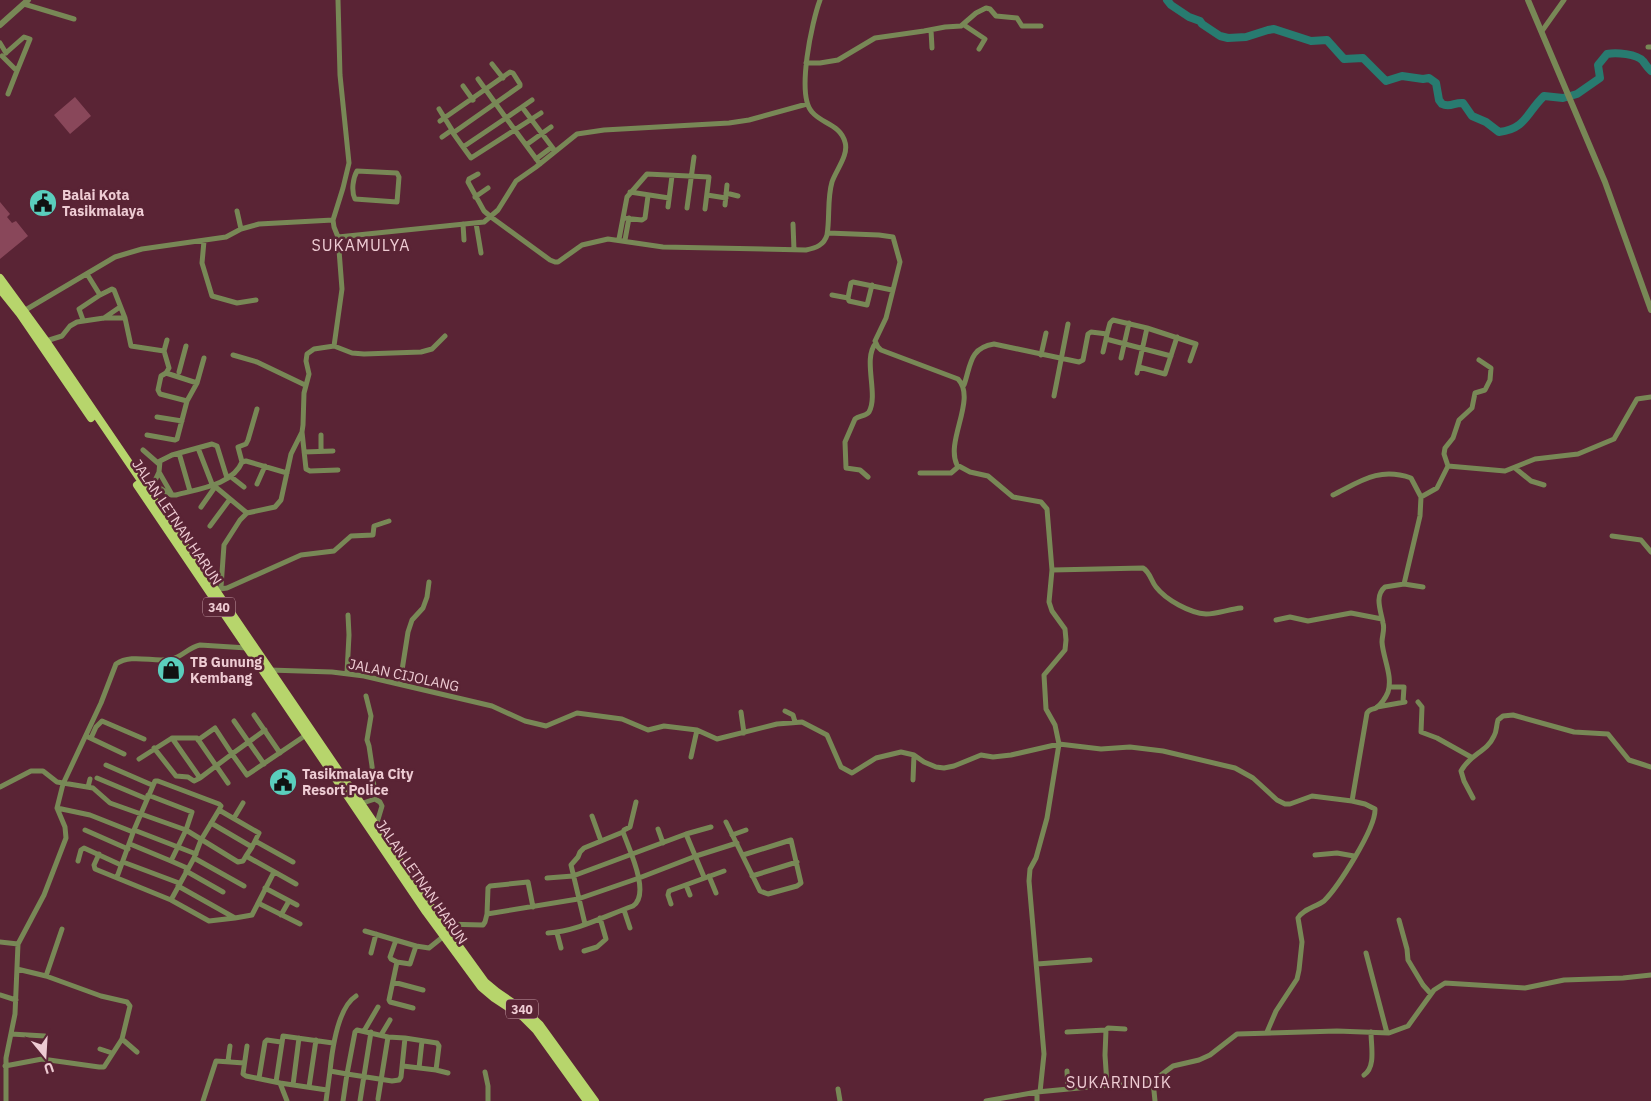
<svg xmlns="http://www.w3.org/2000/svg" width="1651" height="1101" viewBox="0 0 1651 1101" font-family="'IBM Plex Sans',sans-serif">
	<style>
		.green { fill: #89475a }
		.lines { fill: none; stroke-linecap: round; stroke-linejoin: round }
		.river { stroke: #287b70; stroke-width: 8 }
		.minor { stroke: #788856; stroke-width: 5 }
		.tertiary { stroke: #788856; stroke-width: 6 }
		.primary { stroke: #b7d56c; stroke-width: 8 }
		.labels { text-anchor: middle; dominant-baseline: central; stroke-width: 5; stroke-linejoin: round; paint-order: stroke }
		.shield { fill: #5a2435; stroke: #c299a4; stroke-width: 1 }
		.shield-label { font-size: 12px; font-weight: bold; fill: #eecbd3 }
		.poi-label { font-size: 14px; font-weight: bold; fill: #eecbd3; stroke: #5a2435; text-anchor: start }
		.street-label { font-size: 14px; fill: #eecbd3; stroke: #5a2435 }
		.quarter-label { font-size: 16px; letter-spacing: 1px; fill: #eecbd3; stroke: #5a2435 }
	</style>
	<rect width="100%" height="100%" fill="#5a2435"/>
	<path class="green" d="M 75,97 L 91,116 L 70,134 L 54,115 Z
		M 0,202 L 10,214 L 7,217 L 12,223 L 16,221 L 28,236 L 0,259 Z"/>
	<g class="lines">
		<path class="river" d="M 1167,0 L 1171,5 L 1189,17 L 1200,21 L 1202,24 L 1220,36 L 1228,38 L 1246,37 L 1268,30 L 1274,29 L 1311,41 L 1327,40 L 1344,59 L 1363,58 L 1386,81 L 1402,76 L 1423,79 L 1429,78 L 1436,83 L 1439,100 L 1442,104 C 1450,108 1455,102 1463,103 L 1472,116 L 1486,122 L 1499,132 C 1526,129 1527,112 1544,96 L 1563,98 L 1577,94 L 1600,78 L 1598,65 L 1607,54 C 1616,52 1637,54 1643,61 C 1646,65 1647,67 1651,71"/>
		<path class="minor" d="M 338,0 L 340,75 L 349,163 L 343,188 L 333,220 L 334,227 L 338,237 L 484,222 L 498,210 L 516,181 L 536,167 L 577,134 L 604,130 L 729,123 L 749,120 L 807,104
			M 24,4 L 74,19
			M 964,25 L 985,39 L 979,49
			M 931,30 L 932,48
			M 1542,31 L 1564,0
			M 0,43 L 6,53
			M 1648,47 L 1651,47
			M 7,52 L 24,37 L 30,39 L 17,71
			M 2,56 L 17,71 L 8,94
			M 806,63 L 820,63 L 838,60 L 875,38 L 924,31 L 945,27 L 961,26 L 976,13 L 986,8 L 990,9 L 996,16 L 1017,18 L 1022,26 L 1041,26
			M 492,64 L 503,78
			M 478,79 L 506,118 L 463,147 L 471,158 L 541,113
			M 463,86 L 473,100
			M 522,107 L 532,100
			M 439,109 L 452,130
			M 440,121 L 510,72 L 513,73 L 520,84 L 520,86 L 453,133 L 452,130 L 442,137
			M 453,133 L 463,147
			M 526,145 L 551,127
			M 536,159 L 552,147
			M 540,164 L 506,118 L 522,107 L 555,151
			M 357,171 L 397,173 L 399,177 L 397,202 L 355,199 C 351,191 353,178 357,171 Z
			M 478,174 L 469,179 L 468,182 L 484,211 L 491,217 L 550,260 L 555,262 L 558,262 L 582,245 L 608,239 L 663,247 L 806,250 C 816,248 824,245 827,235 C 830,218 827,199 832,182 C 836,170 849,155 845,142 C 840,124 822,124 812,112 C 796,95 812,21 820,0
			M 630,192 L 669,198
			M 726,193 L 738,196
			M 707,195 L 726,198
			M 475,197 L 488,188
			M 725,205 L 727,185
			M 668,207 L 672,176
			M 687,208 L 694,157
			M 237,211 L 241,229
			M 623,218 L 642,220 L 645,218 L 648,196
			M 476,223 L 481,253
			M 463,224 L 464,240
			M 793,224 L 794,250
			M 828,233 L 879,235 L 893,237 L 900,262 L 886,318 L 875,341 L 878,347 L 881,350 L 958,379 C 977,399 945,441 957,465 L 970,472 L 988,476 L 1013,497 L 1041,502 L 1047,509 L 1052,570 L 1049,602 L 1052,611 L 1065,629 L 1066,640 L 1065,650 L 1044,675 L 1046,709 L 1055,725 L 1059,744 L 1047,818 L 1036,858 L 1030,869 L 1029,881 L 1044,1054 L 1040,1092
			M 619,239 L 627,197 L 647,174 L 709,177 L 705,209
			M 625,240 L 629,218
			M 204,241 L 202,263 L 212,296 L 237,303 L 256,300
			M 87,274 L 100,295 L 112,289 L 114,290 L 125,318
			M 832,295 L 848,298 L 851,283 L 853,282 L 892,290
			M 848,298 L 849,301 L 867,305 L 872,285
			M 22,312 L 115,257 L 142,249 L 226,237 L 241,229 L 259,224 L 333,220
			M 104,318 L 120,307
			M 83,320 L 79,309 L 100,295
			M 1107,334 L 1110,323 L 1113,320 L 1147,328 L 1196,344 L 1190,361
			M 46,341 L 62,336 L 70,326 L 77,322 L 104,318 L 125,318 L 131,346 L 164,351 L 169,368 L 166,373 L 197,383 L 187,401 L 177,439 L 175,440 L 147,435
			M 334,346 L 352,353 L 364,354 L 421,352 L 432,349 L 445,336
			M 164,351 L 167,340
			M 1103,352 L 1106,339
			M 233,355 L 257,362 L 305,385
			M 1041,355 L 1046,333
			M 1121,358 L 1129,323
			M 1479,360 L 1491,368 L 1490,380 L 1485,390 L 1475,393 L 1472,408 L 1459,420 L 1453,438 L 1445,448 L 1444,454 L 1448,466 L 1505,471 L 1535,459 L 1578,454 L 1614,439 L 1637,399 L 1651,397
			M 1139,367 L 1165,374 L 1177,337
			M 179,372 L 186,346
			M 166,373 L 161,376 L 158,390 L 160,394 L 187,401
			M 1137,373 L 1147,328
			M 197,383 L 204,358
			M 964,385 C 971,365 969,348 994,344 L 1079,362 L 1083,360 L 1088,334 L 1091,332 L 1107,334 L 1106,339 L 1171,356
			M 1054,396 L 1068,324
			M 157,417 L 182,421
			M 302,432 L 306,469 L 310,471 L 338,470
			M 198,448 L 212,484 L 247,513
			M 143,450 L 159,464
			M 321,451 L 321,435
			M 304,452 L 333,451
			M 179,453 L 190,491
			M 242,462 L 238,447 L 246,444 L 248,440 L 257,409
			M 1515,468 L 1531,481 L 1544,485
			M 920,473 L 951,473 L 958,467
			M 230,476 L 244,487
			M 868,477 L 860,470 L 846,468 L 845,442 L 855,419 C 859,416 866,416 869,412 C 879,394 862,359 876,343
			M 257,484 L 265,466
			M 146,488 L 153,485 L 159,472
			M 148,491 L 160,488 L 171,495 L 176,495 C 197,489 233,485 242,462 L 246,461 L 287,473
			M 171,493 L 159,472 L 160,461 L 172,455 L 212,444 L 217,446 L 227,478
			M 1333,495 C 1361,481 1379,467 1411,478 L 1421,497
			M 201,507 L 215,487
			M 210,526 L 230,499
			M 1612,536 L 1641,540 L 1651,552
			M 1052,570 L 1143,568 C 1150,572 1151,581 1156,587 C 1166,600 1190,613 1206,614 C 1217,614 1230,609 1241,608
			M 1404,584 L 1423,587
			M 220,589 L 227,588 L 301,555 L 334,551 L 351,536 L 373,535 L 374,526 L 389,521
			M 216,592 L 221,587 L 224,545 L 240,520 L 247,513 L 275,507 L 281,500 L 291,454 L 302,432 L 303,425 L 304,393 L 309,374 L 306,361 L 307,354 L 314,349 L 334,346 L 342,289 L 338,237
			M 1276,620 L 1290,617 L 1308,621 L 1351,613 L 1382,619
			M 269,670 L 332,672 L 364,676 L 492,706 L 525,721 L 546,726 L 577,713 L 622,719 L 648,730 L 664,726 L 697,730 L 717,739 L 777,724 L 802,722 L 827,735 L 841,767 L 852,773 L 876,758 L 901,752 L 914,755 L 924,762 L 936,767 L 944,768 L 954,766 L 981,755 L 993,757 L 1011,755 L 1059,744 L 1101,749 L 1130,747 L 1163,751 L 1235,768 L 1253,778 L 1277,800 L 1285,804 L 1290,804 L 1312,796 L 1352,801
			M 347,673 L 349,635 L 348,615
			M 400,683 L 408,632 L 412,620 L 423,608 L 427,597 L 429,582
			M 1389,687 L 1404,687 L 1403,702
			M 366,696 L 371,716 L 367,740 L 369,746 L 372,766 L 375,799
			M 1418,702 L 1422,707 L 1421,732 L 1437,738 L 1471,757
			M 1377,707 L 1405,702
			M 785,711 L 793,715 L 795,722
			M 741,712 L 744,733
			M 254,715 L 280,753
			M 234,721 L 264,764
			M 88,737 L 124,754
			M 91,738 L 96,727 L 102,721 L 144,739
			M 172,738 L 197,738 L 228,783
			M 198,740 L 215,728 L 232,754 L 265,730
			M 154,748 L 176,776 L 188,777 L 194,781 L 200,778
			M 691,757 L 697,730
			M 139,759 L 172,738 L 200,778 L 232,754 L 247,775 L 306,735
			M 106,765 L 152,785
			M 97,778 L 147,799
			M 913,780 L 914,755
			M 0,787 L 31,771 L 43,771 L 57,782 L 93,788 L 110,803 L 186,830 L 238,862 L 243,861 L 246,856 L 296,884
			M 88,787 L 90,779
			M 148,795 L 192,812 L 186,830 L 171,861 L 187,868
			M 1473,798 L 1464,781 L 1461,771 C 1470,754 1487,752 1494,736 C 1497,731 1496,726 1498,720 L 1503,716 L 1513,715 L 1574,732 L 1608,734 L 1629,760 L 1651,767
			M 360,804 L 375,799 L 380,802 L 382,806 L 376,826
			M 57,808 L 90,815 L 133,832
			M 219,810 L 259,833 L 252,847
			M 592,816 L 601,841
			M 234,818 L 243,803
			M 726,822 L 760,891 L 768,894 L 797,886 L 801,883 L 791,840 L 743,855
			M 211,823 L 252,847 L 246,856
			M 658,829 L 663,843
			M 85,830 L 128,849
			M 134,830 L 196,854
			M 686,834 L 704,877
			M 732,835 L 746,830
			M 255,841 L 293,862
			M 130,844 L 171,861
			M 99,854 L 94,865 L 95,869 L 171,900 L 209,921 L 235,918 L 178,886
			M 1315,855 L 1337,853 L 1354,856
			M 194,858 L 244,886
			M 78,861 L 81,850 L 84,848 L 121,865
			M 123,862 L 179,883
			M 186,871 L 223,892
			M 709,876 L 716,893
			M 752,876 L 797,862
			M 117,877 L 134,830 L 155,781 L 158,781 L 219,804 L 221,806 L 219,810 L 201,840 L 194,858 L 171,900
			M 547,878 L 573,876 L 686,834 L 711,827
			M 686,885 L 690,895
			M 265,888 L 297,905
			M 258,903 L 300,924
			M 671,904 L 668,895 L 669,891 L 724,871
			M 624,910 L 630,928
			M 487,914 L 488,888 L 490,886 L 528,882 L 533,907
			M 281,915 L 289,901
			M 235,918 L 252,915 L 274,872
			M 1399,920 L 1407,949 L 1408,960 L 1423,985 L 1431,994
			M 443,924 L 483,925 L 485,922 L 487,914 L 578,899 L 639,878 L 696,856 L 737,843
			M 585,924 L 571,865 L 578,857 L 580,852 L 584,848 L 623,832 L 624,830 L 630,827 L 636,802
			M 454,925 L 464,939 L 459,945
			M 365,931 L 416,946
			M 548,933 C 577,931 605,916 633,906 C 651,894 629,849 623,832
			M 557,933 L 561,948
			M 396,940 L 390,957 L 391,959 L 397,962
			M 0,942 L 18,944
			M 584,951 L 597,947 L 606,939 L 600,918
			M 371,953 L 376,934
			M 1366,953 L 1387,1033
			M 1037,964 L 1090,960
			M 46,976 L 62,929
			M 393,982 L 423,990
			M 0,995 L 16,1000
			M 413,1008 L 390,1002 L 389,1000 L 397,962 L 410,964 L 416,946 L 429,948 L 444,936
			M 1106,1030 L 1105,1055 L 1107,1085
			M 364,1031 L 378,1007
			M 1067,1032 L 1106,1030 L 1108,1028 L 1125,1029
			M 1267,1032 L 1276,1011 L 1297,979 L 1299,970 L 1302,942 L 1298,918 C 1303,909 1316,907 1324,901 C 1338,887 1376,828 1375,809 L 1365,804 L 1352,801 L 1367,713 C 1370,708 1372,710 1376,708 C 1381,705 1386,697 1388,692 C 1393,676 1383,658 1382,642 C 1382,636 1385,629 1383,623 C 1381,611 1374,596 1385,587 L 1404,584 L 1420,516 L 1421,497 L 1437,488 L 1448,466
			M 11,1034 L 45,1036
			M 381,1035 L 390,1020
			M 122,1039 L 137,1052
			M 247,1046 L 243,1074 L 246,1076 L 280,1083 L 287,1101
			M 100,1049 L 112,1053
			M 228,1061 L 230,1046
			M 5,1066 L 42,1059 L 99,1067 L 104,1067 L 122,1039 L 130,1006 L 127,1002 L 101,996 L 46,976 L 17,969
			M 403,1066 L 436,1070 L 439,1046 L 437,1043 L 405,1038
			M 419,1068 L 422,1041
			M 436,1070 L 448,1073
			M 330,1071 C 332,1051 337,1008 356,996
			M 1067,1071 L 1068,1089
			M 485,1072 L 488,1086 L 488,1101
			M 1364,1075 C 1376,1067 1371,1046 1371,1032
			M 259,1078 L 265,1042 L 267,1040 L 281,1042
			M 1153,1081 L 1155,1101
			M 276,1082 L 283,1036 L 333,1043
			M 280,1083 L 327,1090
			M 293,1085 L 299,1038
			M 309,1087 L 316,1040
			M 838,1089 L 840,1101
			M 1037,1092 L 1037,1101
			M 6,1101 L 6,1058 L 15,1014 L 18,944 L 44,895 L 66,838 L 65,827 L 57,808 L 63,784 L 101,703 L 116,664 C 132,653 154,663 172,659 C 182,657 189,647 200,645 L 247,648
			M 203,1101 L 216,1061 L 244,1063
			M 326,1101 L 330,1071 L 347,1074 L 355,1032 L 357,1030 L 388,1037 L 378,1099
			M 343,1101 L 347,1074 L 392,1081 L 399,1080 L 401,1077 L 405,1038 L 388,1037
			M 360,1101 L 371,1032
			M 986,1101 L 1037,1092 L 1153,1081 L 1173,1066 L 1199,1060 L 1210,1055 L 1237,1034 L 1337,1031 L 1389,1033 L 1408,1026 L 1434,990 L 1445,983 L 1525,988 L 1564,980 L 1623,978 L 1651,975"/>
		<path class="tertiary" d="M 1528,0 L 1605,182 L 1651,310
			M 0,25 L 28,0"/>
		<path class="primary" d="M 0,278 L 46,341 L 443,924 L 485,982 L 497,992 L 526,1012 L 540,1025 L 595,1101
			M 0,289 L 20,314 L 91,418
			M 137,485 L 426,912 L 481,987 L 494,998 L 523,1017 L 536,1030 L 587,1101"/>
	</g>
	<defs>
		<symbol id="civic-disc" viewBox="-11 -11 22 22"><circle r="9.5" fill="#5acebd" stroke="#5a2435"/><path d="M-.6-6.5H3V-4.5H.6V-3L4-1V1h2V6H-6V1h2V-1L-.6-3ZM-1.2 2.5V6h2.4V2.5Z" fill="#111"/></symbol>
		<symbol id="shop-disc" viewBox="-11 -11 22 22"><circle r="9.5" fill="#5acebd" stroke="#5a2435"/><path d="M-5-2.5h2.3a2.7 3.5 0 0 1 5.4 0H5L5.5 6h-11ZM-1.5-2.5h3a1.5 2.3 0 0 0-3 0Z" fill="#111"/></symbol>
	</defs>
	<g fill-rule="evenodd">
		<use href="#civic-disc" x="27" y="187" width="32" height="32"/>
		<use href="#shop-disc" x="155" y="654" width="32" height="32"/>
		<use href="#civic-disc" x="267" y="766" width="32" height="32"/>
	</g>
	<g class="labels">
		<g class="shield">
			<rect x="203" y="597.5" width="32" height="19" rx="4"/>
			<rect x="506" y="999.5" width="32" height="19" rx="4"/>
		</g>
		<g class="shield-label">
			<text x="219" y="607">340</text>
			<text x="522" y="1009">340</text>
		</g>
		<g class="poi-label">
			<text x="62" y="195">Balai Kota<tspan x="62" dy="16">Tasikmalaya</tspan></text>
			<text x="190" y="662">TB Gunung<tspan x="190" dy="16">Kembang</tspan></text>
			<text x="302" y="774">Tasikmalaya City<tspan x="302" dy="16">Resort Police</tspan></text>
		</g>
		<g class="street-label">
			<text transform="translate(177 522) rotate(56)">JALAN LETNAN HARUN</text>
			<text transform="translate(404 675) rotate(12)">JALAN CIJOLANG</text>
			<text transform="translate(422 882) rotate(55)">JALAN LETNAN HARUN</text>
		</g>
		<g class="quarter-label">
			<text x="361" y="245">SUKAMULYA</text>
			<text x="1119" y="1082">SUKARINDIK</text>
		</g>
	</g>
	<g transform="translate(45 1056) rotate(162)" stroke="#5a2435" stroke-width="4" paint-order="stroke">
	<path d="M0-4L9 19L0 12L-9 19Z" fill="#eecbd3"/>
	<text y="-8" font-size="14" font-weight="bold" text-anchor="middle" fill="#eecbd3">U</text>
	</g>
</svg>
